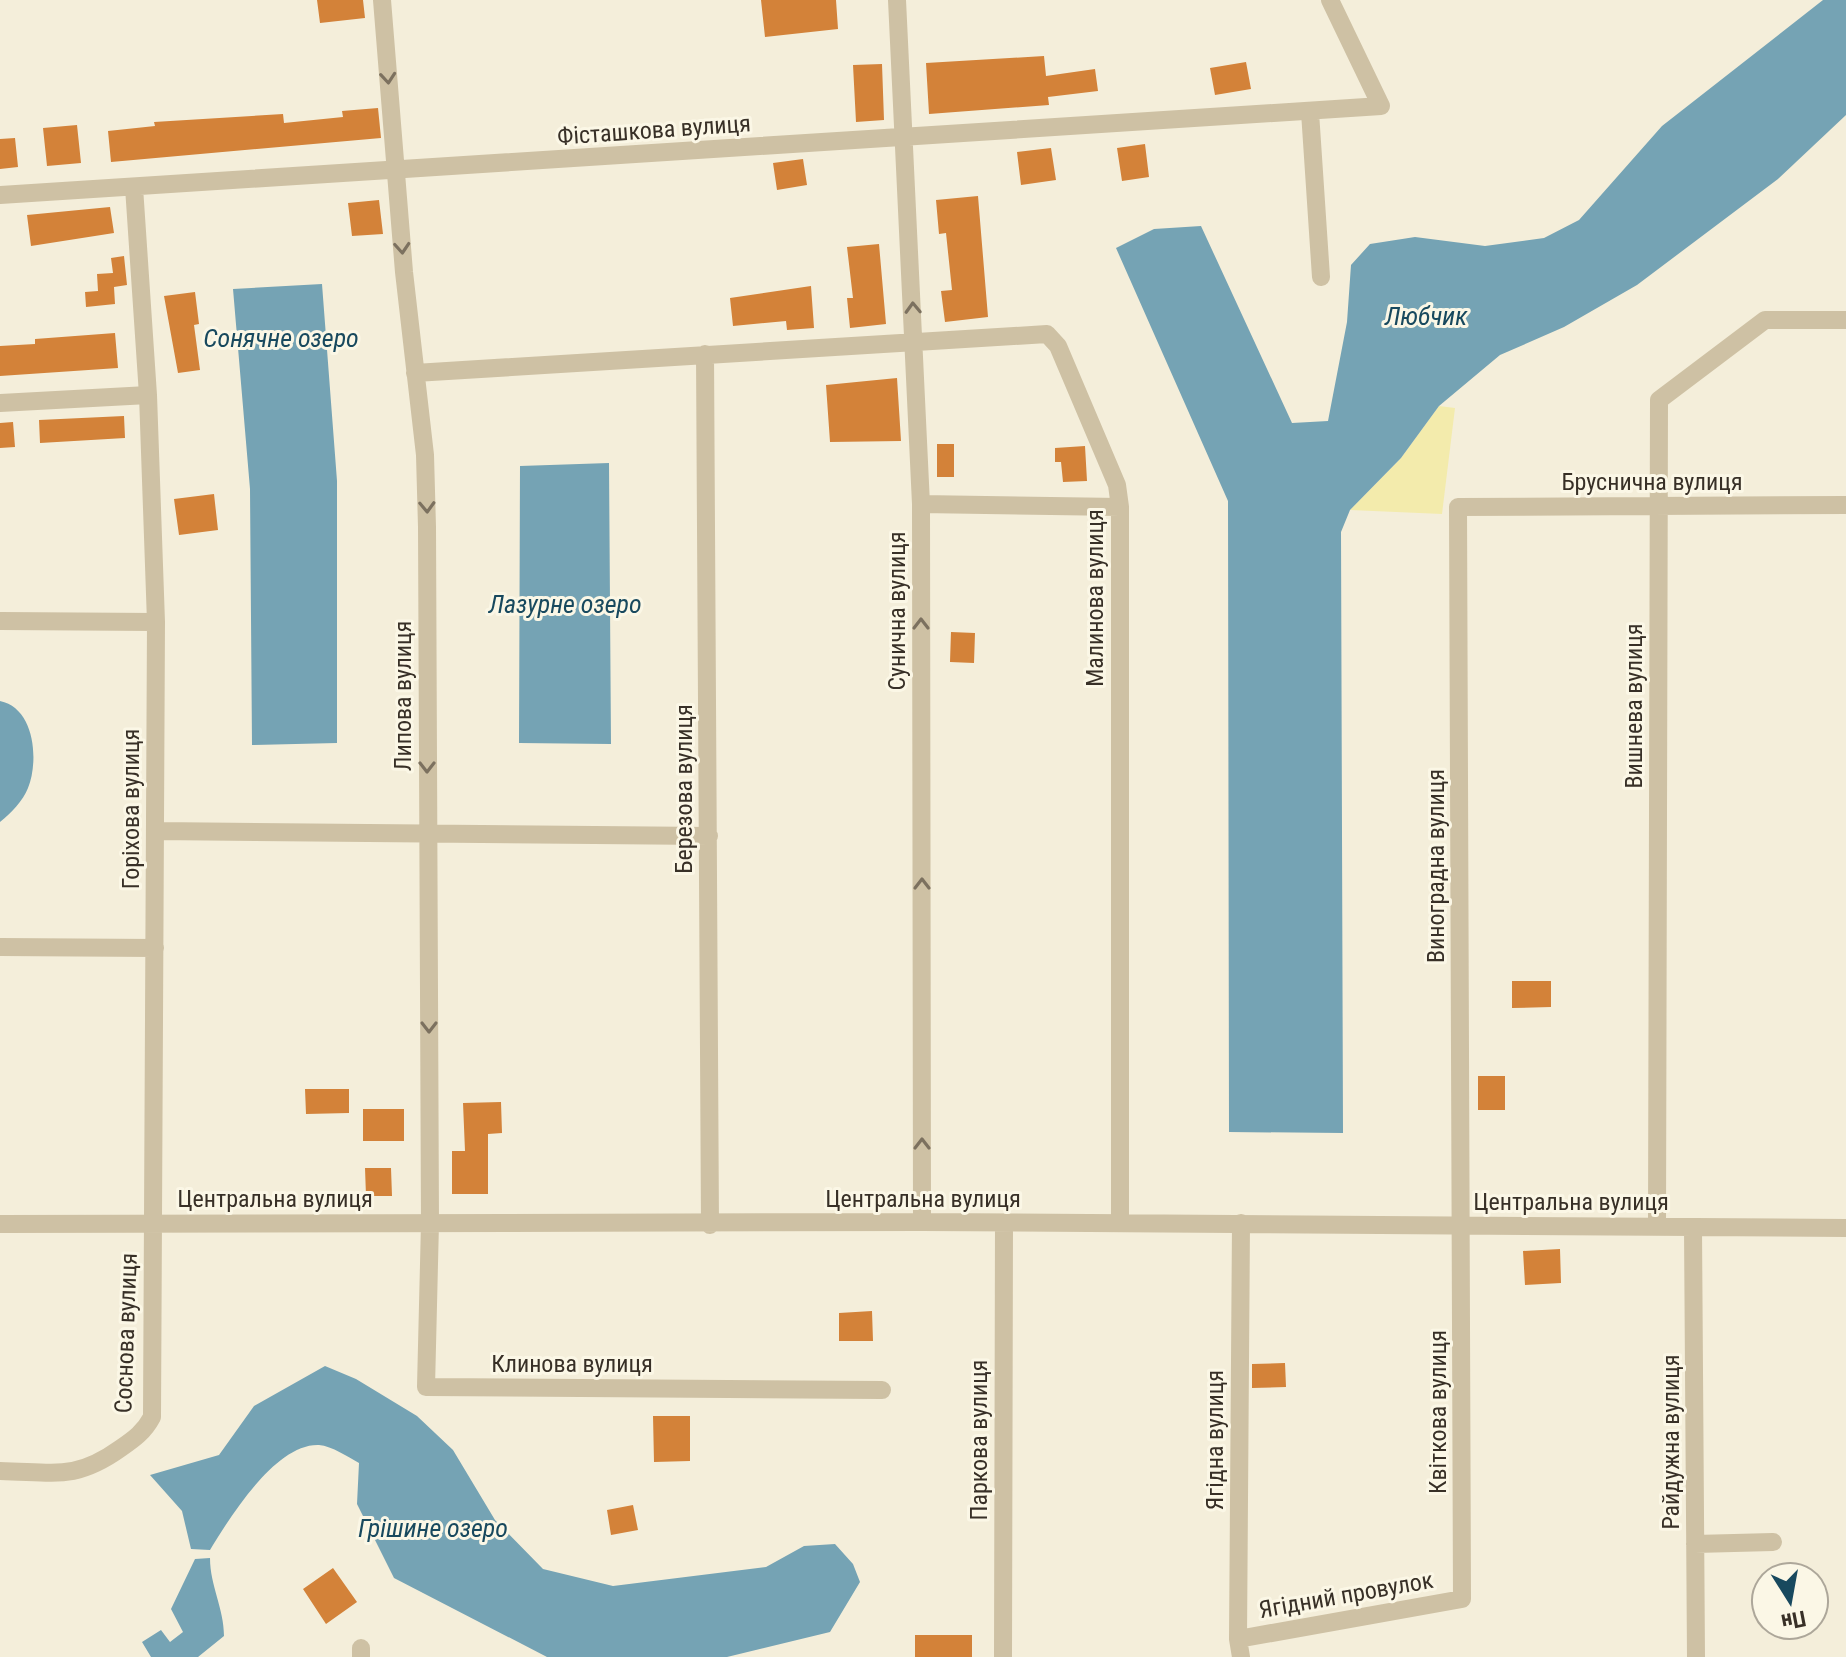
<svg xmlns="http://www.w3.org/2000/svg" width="1846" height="1657" viewBox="0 0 1846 1657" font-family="'Roboto Condensed',sans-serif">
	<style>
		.sand { fill: #f3ebac }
		.water { fill: #75a3b4 }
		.building { fill: #d38239 }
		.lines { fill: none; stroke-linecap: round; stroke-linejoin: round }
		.street { stroke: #cec1a4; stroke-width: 18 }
		.oneway { stroke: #7c715f }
		.labels { text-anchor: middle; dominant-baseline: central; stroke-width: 6; stroke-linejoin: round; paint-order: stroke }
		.street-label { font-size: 24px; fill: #383027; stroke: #fbf7e6 }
		.water-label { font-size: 26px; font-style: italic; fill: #18495e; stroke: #fbf7e6 }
	</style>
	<rect width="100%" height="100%" fill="#f4eeda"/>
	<path class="sand" d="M 1439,406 L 1455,408 L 1442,514 L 1350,510 L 1401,458 Z"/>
	<path class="water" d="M 1823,0 L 1846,0 L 1846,115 L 1778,179 L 1637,285 L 1564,327 L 1500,355 L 1439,406 L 1401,458 L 1350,510 L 1341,532 L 1343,1133 L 1229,1132 L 1228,501 L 1116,248 L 1154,229 L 1201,226 L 1292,423 L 1328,421 L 1347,322 L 1351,265 L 1370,244 L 1415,237 L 1485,246 L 1544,238 L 1579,220 L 1662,126 Z
		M 322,284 L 337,481 L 337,743 L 252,745 L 250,489 L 233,289 Z
		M 609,463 L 611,744 L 519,743 L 520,466 Z
		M 0,701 C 35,708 39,761 28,788 C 23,801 11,813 0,822 Z
		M 325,1366 L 356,1379 L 417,1416 L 453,1450 L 495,1520 L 543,1569 L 613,1586 L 766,1567 L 804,1546 L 835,1544 L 853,1564 L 860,1582 L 830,1632 L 727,1657 L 547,1657 L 394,1578 L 357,1504 L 359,1463 C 348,1457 332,1446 319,1445 C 276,1443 230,1517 210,1550 L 191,1549 L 182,1511 L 150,1475 L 219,1455 L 254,1406 Z
		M 210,1558 C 210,1586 224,1608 224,1636 L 198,1657 L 151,1657 L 142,1642 L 161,1630 L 170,1642 L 183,1632 L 171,1609 L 195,1559 Z"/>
	<path class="building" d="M 317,0 L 363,0 L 365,18 L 320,23 Z
		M 761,0 L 836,0 L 838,29 L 765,37 Z
		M 1044,56 L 1046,76 L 1095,69 L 1098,91 L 1048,97 L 1049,105 L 929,114 L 926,63 Z
		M 1246,62 L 1251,89 L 1215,95 L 1210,68 Z
		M 882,64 L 884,120 L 856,122 L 853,65 Z
		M 378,108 L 381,138 L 111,162 L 108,131 L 155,126 L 154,122 L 283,114 L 284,123 L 343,117 L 342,111 Z
		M 77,125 L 81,163 L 47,166 L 43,128 Z
		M 15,138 L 18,167 L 0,169 L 0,139 Z
		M 1145,144 L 1149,177 L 1122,181 L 1117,148 Z
		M 1051,148 L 1056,180 L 1021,185 L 1017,152 Z
		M 803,159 L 807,185 L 777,190 L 773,163 Z
		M 978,196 L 988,317 L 945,322 L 941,291 L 952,290 L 946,233 L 939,234 L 936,200 Z
		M 379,200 L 383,234 L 352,236 L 348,203 Z
		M 110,207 L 114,233 L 31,246 L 27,215 Z
		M 879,244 L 886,324 L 850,328 L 847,298 L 853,298 L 847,247 Z
		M 124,256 L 127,285 L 114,287 L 115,304 L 86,307 L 85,292 L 98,291 L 97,274 L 113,273 L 111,258 Z
		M 811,286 L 814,328 L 787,330 L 786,321 L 733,326 L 730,298 Z
		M 195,292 L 199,324 L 194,325 L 200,370 L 178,373 L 164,296 Z
		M 115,333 L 118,368 L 0,376 L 0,346 L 35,344 L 35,339 Z
		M 897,378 L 901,441 L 830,442 L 826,385 Z
		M 124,416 L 125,438 L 40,443 L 39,420 Z
		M 13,422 L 15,447 L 0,448 L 0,423 Z
		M 937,444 L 954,444 L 954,477 L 937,477 Z
		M 1085,446 L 1087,481 L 1063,482 L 1061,462 L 1055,462 L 1055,448 Z
		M 214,494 L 218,530 L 179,535 L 174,499 Z
		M 951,632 L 975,633 L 974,663 L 950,662 Z
		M 1512,981 L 1551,981 L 1551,1007 L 1512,1008 Z
		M 1478,1076 L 1505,1076 L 1505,1110 L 1478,1110 Z
		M 305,1089 L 349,1089 L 349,1113 L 306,1114 Z
		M 501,1102 L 502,1133 L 488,1134 L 488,1194 L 452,1194 L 452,1151 L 465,1151 L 463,1103 Z
		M 363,1109 L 404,1109 L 404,1141 L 363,1141 Z
		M 365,1168 L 391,1168 L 392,1196 L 366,1196 Z
		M 1560,1249 L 1561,1283 L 1525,1285 L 1523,1251 Z
		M 872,1311 L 873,1341 L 839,1341 L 839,1313 Z
		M 1285,1363 L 1286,1387 L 1252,1388 L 1252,1364 Z
		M 653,1416 L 690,1416 L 690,1461 L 654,1462 Z
		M 633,1505 L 638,1530 L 611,1535 L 607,1510 Z
		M 333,1568 L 357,1602 L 326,1624 L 303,1589 Z
		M 915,1635 L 972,1635 L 972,1657 L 915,1657 Z"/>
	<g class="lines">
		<path class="street" d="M 382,0 L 404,272 L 425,455 L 427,527 L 430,1223 L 426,1387 L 882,1390
			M 897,0 L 921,504 L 922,1222
			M 1310,112 L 1321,277
			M 0,195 L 1381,106 L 1330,0
			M 705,354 L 710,1225
			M 415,373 L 1047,334 L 1058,346 L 1117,485 L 1120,507 L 1120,1223
			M 0,403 L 148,395
			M 921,504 L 1120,507
			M 0,621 L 156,622
			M 156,831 L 709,836
			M 0,947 L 155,948
			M 1241,1223 L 1238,1639 L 1241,1657
			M 0,1224 L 922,1222 L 1846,1228
			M 1657,1227 L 1659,400 L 1765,320 L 1846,320
			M 1693,1228 L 1696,1657
			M 0,1471 C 54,1472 75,1481 121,1448 C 134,1439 144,1432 152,1417 L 156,622 L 148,395 L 134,187
			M 1695,1544 L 1773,1542
			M 1238,1639 L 1462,1599 L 1458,507 L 1846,505
			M 361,1648 L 361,1657
			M 1003,1657 L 1004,1223"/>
	</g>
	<defs><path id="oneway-chevron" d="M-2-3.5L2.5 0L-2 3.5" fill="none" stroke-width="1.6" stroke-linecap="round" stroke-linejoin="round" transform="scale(2)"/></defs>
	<g class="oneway">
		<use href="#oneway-chevron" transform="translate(388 78) rotate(85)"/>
		<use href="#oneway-chevron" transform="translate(402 248) rotate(86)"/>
		<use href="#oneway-chevron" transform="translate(913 308) rotate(-92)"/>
		<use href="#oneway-chevron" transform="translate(427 507) rotate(88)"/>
		<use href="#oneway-chevron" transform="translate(921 624) rotate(-90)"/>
		<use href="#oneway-chevron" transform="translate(427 767) rotate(90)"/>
		<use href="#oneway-chevron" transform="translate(922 884) rotate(-90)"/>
		<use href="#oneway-chevron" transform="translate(429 1027) rotate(90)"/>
		<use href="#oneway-chevron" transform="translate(922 1144) rotate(-90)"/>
	</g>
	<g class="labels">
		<g class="street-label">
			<text transform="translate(654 130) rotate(-4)">Фісташкова вулиця</text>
			<text x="1652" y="482">Бруснична вулиця</text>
			<text transform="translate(1095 598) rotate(-90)">Малинова вулиця</text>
			<text transform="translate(897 611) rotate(-90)">Сунична вулиця</text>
			<text transform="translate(403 696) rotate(-90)">Липова вулиця</text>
			<text transform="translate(1634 706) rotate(-90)">Вишнева вулиця</text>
			<text transform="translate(684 789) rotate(-90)">Березова вулиця</text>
			<text transform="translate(131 809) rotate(-90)">Горіхова вулиця</text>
			<text transform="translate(1436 866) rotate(-90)">Виноградна вулиця</text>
			<text x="275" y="1199">Центральна вулиця</text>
			<text x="923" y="1199">Центральна вулиця</text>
			<text x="1571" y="1202">Центральна вулиця</text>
			<text transform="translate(126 1333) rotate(-88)">Соснова вулиця</text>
			<text x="572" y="1364">Клинова вулиця</text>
			<text transform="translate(1438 1412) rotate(-90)">Квіткова вулиця</text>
			<text transform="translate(979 1440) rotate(-90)">Паркова вулиця</text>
			<text transform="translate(1215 1440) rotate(-90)">Ягідна вулиця</text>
			<text transform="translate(1671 1442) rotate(-90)">Райдужна вулиця</text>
			<text transform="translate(1346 1595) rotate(-10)">Ягідний провулок</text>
		</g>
		<g class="water-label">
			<text x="1426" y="316">Любчик</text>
			<text x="281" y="338">Сонячне озеро</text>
			<text x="565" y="604">Лазурне озеро</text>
			<text x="433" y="1528">Грішине озеро</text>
		</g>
	</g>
	<g transform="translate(1790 1601) rotate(169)"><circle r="38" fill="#fbf7e6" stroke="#ada79a" stroke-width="2"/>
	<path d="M0-6L14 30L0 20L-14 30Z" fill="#18495e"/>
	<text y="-12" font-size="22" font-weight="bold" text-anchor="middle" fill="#383027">Пн</text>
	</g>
</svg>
